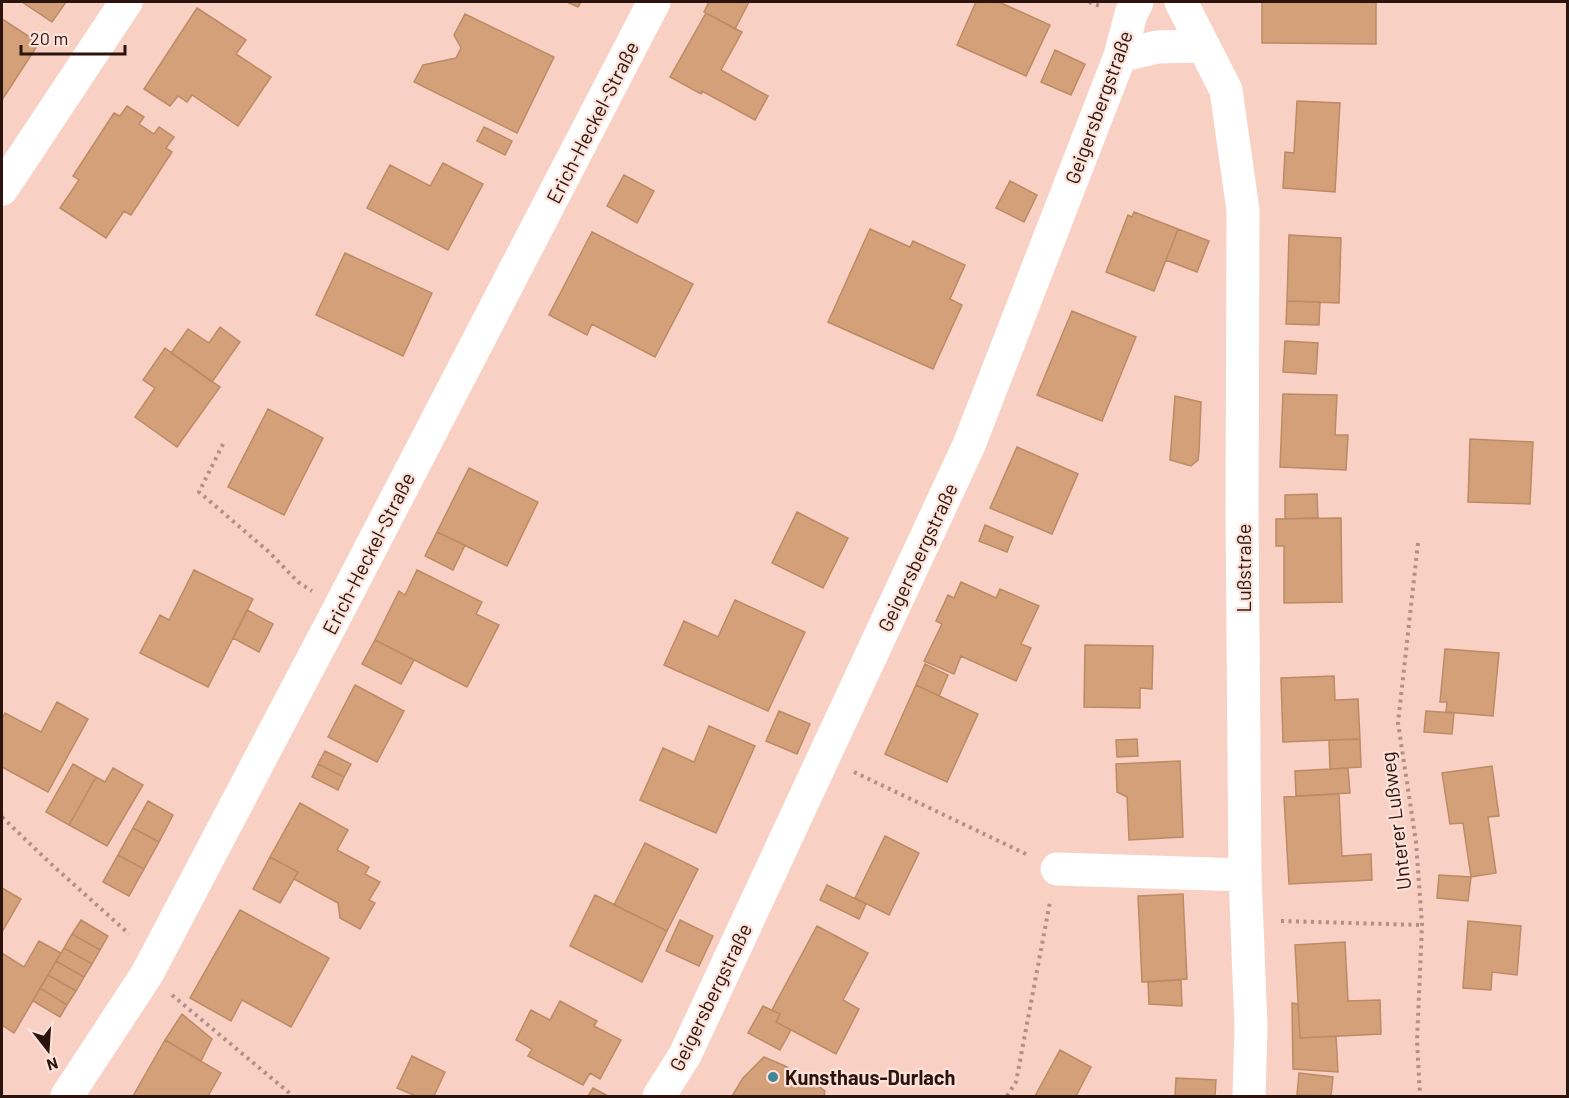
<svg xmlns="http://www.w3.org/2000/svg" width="1569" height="1098" viewBox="0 0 1569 1098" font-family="Barlow,sans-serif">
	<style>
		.building { fill: #d4a079; stroke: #bc8a64; stroke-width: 1.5 }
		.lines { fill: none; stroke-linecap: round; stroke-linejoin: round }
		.path { stroke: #b39085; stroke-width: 4; stroke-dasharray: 3 4.5; stroke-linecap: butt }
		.minor { stroke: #fff; stroke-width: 33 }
		.poi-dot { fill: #438496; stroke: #fde2d9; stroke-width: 2 }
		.labels { text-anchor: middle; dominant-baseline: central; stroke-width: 4.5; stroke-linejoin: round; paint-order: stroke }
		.street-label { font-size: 20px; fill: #2b140d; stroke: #fde2d9 }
		.poi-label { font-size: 20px; font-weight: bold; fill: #2b140d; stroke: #fde2d9; text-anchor: start }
	</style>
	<rect width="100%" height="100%" fill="#f9d1c4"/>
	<path class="building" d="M 22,2 L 66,2 L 52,22 Z
		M 567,2 L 581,2 L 578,7 Z
		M 709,2 L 749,2 L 735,29 L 704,12 Z
		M 976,2 L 999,2 L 1050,25 L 1026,76 L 957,45 Z
		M 1262,2 L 1376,2 L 1376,44 L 1262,43 Z
		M 197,8 L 246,40 L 236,54 L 271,77 L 238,126 L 192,95 L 187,102 L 178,96 L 170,106 L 144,89 Z
		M 706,13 L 742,32 L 721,70 L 768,96 L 755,120 L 702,91 L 701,94 L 670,77 Z
		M 465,14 L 554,57 L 517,133 L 414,82 L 423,65 L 456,58 L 461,48 L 454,35 Z
		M 2,19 L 39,43 L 2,100 Z
		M 1055,50 L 1085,64 L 1071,95 L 1041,82 Z
		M 1297,101 L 1340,103 L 1335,192 L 1283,188 L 1285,152 L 1294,153 Z
		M 127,106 L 144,117 L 139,124 L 154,134 L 159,127 L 174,137 L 166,148 L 172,152 L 131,215 L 124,211 L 106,238 L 60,208 L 79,180 L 73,176 L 114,113 L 120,116 Z
		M 484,127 L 512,141 L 505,155 L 477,141 Z
		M 443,163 L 483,184 L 448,250 L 367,208 L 390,165 L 430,186 Z
		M 624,175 L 654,191 L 637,223 L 607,206 Z
		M 1010,181 L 1037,195 L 1024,222 L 996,208 Z
		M 1134,212 L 1178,229 L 1154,291 L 1106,272 L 1128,215 L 1132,217 Z
		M 870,229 L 910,247 L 913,241 L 965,265 L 950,299 L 962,305 L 933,369 L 828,322 Z
		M 1178,229 L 1209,241 L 1197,272 L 1166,260 Z
		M 592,232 L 693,284 L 655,357 L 592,324 L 587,335 L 549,315 Z
		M 1289,235 L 1341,238 L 1339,303 L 1287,301 Z
		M 345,253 L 432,293 L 403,356 L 316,315 Z
		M 1287,301 L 1320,302 L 1319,325 L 1286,324 Z
		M 1072,311 L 1136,337 L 1102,421 L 1037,395 Z
		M 220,327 L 240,342 L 212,382 L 171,353 L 188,329 L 209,343 Z
		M 1285,341 L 1318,343 L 1316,374 L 1283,372 Z
		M 165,348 L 220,387 L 177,447 L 135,417 L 155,388 L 143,380 Z
		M 1283,394 L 1337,395 L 1335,435 L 1348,435 L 1346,470 L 1280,467 Z
		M 1175,396 L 1201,402 L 1199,452 L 1198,460 L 1191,466 L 1170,460 Z
		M 268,409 L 323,438 L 284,515 L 228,487 Z
		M 1470,439 L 1533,442 L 1530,504 L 1468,502 Z
		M 1017,447 L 1078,474 L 1052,534 L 990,508 Z
		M 469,468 L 538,502 L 507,566 L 437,532 Z
		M 1317,494 L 1318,518 L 1285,519 L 1285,495 Z
		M 797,512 L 848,538 L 823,588 L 772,563 Z
		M 1341,518 L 1342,602 L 1284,603 L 1284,546 L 1276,546 L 1276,519 Z
		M 985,525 L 1013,537 L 1007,552 L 979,541 Z
		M 437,532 L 465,545 L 453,570 L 425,556 Z
		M 194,570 L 253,599 L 208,687 L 140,653 L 160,615 L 169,620 Z
		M 417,570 L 482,602 L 476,614 L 499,625 L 467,687 L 375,640 L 399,591 L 405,595 Z
		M 961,582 L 996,598 L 1000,589 L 1039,606 L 1021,644 L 1031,648 L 1016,681 L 961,656 L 954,674 L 924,661 L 942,624 L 936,621 L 948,595 L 954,598 Z
		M 735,600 L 805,632 L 768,711 L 664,665 L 684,621 L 718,637 Z
		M 247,610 L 273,624 L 259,652 L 233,638 Z
		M 375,640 L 414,660 L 401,684 L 362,664 Z
		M 1085,645 L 1153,646 L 1152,689 L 1140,688 L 1140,708 L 1084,707 Z
		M 1445,649 L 1499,653 L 1493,716 L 1446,712 L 1447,702 L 1440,702 Z
		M 925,664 L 948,675 L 939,696 L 916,685 Z
		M 1334,676 L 1335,700 L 1358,699 L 1360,739 L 1283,742 L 1281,678 Z
		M 355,685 L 404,711 L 377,762 L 328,737 Z
		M 916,685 L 978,714 L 947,782 L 885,754 Z
		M 57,702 L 88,719 L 48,792 L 2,767 L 2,719 L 5,713 L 41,732 Z
		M 779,711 L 810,724 L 797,754 L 766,741 Z
		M 1426,711 L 1454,713 L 1452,734 L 1424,732 Z
		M 709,726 L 755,746 L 716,833 L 640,800 L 663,748 L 694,762 Z
		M 1137,739 L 1138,756 L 1117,757 L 1116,740 Z
		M 1360,739 L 1361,767 L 1330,769 L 1329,740 Z
		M 325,751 L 351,764 L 344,777 L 318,764 Z
		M 1180,761 L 1183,837 L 1129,840 L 1127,797 L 1117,792 L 1116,764 Z
		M 73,764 L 96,777 L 69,825 L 46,812 Z
		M 318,764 L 344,777 L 338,790 L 312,777 Z
		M 1492,766 L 1499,816 L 1488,817 L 1496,873 L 1471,877 L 1463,823 L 1450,824 L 1442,773 Z
		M 113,768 L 143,785 L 107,846 L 69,825 L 96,777 L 105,782 Z
		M 1348,768 L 1350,793 L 1296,796 L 1295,771 Z
		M 1339,794 L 1342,856 L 1371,854 L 1372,880 L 1289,884 L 1284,797 Z
		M 148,801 L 173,815 L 159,842 L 133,828 Z
		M 300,803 L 348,830 L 337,850 L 369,867 L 365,874 L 380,882 L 369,900 L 375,903 L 360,929 L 340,918 L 338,903 L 294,879 L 298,872 L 270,857 Z
		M 133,828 L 159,842 L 144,869 L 118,855 Z
		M 885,836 L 919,853 L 889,915 L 855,898 Z
		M 645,843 L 698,869 L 667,931 L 614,905 Z
		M 118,855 L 144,869 L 129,896 L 103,882 Z
		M 270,857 L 298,872 L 280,903 L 253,889 Z
		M 1439,875 L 1471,877 L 1468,901 L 1437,898 Z
		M 827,885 L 866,904 L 859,919 L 820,900 Z
		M 2,888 L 21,899 L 2,932 Z
		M 1183,894 L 1187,979 L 1142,982 L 1138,896 Z
		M 595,895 L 667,931 L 642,982 L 570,946 Z
		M 240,910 L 329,958 L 291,1027 L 242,1000 L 231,1021 L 190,998 Z
		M 81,920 L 108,936 L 100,950 L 72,934 Z
		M 680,920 L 713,936 L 699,966 L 666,951 Z
		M 1468,921 L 1521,926 L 1517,975 L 1492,972 L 1491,990 L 1463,988 Z
		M 817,926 L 868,953 L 843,1000 L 859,1009 L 836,1054 L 776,1022 L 780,1014 L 772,1010 Z
		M 72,934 L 100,950 L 92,964 L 64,948 Z
		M 39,941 L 61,953 L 14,1033 L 2,1025 L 2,953 L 24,967 Z
		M 1345,942 L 1348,1001 L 1380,1000 L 1381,1034 L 1300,1038 L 1295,945 Z
		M 64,948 L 92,964 L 84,977 L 56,961 Z
		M 56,961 L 84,977 L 76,991 L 48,975 Z
		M 48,975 L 76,991 L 67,1005 L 40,988 Z
		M 1181,980 L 1182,1006 L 1149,1004 L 1148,982 Z
		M 40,988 L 67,1005 L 60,1017 L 33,1001 Z
		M 560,1001 L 597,1021 L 594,1026 L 621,1040 L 600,1079 L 590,1073 L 583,1085 L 528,1056 L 532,1049 L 516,1040 L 531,1010 L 550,1020 Z
		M 1292,1003 L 1298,1004 L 1300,1038 L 1336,1036 L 1338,1072 L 1293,1069 Z
		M 763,1006 L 780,1014 L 776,1022 L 791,1030 L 780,1050 L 748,1033 Z
		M 182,1014 L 212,1039 L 201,1061 L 165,1040 Z
		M 165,1040 L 221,1073 L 208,1096 L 133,1096 Z
		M 1060,1050 L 1091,1067 L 1076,1096 L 1035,1096 Z
		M 412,1056 L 445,1072 L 434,1096 L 416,1096 L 397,1088 Z
		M 764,1057 L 785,1066 L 817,1085 L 825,1091 L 824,1096 L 732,1096 L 743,1078 Z
		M 1299,1073 L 1333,1077 L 1331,1096 L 1297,1095 Z
		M 1176,1078 L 1216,1080 L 1215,1096 L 1175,1096 Z
		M 593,1088 L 608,1096 L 588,1096 Z"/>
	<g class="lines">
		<path class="path" d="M 1089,2 L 1100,6
			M 223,444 L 199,492 L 269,552 L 298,582 L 312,591
			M 1418,543 L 1398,723 L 1416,842 L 1422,925 L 1417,1041 L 1420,1096
			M 854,772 L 1026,854
			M 2,817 L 49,862 L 129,934
			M 1281,921 L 1422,925
			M 172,995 L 293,1096
			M 1007,1096 L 1016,1082 L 1050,902"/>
		<path class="minor" d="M 1181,2 L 1226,90 L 1243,210 L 1242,515 L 1245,875 L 1251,1027 L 1249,1096
			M 1120,56 L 1157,47 L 1202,46
			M 2,189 L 126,2
			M 1057,869 L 1245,875
			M 67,1096 L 147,974 L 340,607 L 654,2
			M 659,1096 L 685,1055 L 969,445 L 1120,56 L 1131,14 L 1137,2"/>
	</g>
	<circle class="poi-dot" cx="773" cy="1077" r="6"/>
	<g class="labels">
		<g class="street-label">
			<text transform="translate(1098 107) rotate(-70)">Geigersbergstraße</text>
			<text transform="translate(592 122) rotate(-63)">Erich-Heckel-Straße</text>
			<text transform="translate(368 553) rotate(-63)">Erich-Heckel-Straße</text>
			<text transform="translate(917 557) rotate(-65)">Geigersbergstraße</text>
			<text transform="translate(1243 568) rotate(-90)">Lußstraße</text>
			<text transform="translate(1395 821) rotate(-97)">Unterer Lußweg</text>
			<text transform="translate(710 997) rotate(-64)">Geigersbergstraße</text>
		</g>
		<g class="poi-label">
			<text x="785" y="1077">Kunsthaus-Durlach</text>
		</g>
	</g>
	<rect width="1569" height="1098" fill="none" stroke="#2b140d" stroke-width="6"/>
	<g transform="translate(48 1050) rotate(163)" stroke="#fde2d9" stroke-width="4.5" paint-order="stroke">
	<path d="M0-4.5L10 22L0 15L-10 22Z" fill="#2b140d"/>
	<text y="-9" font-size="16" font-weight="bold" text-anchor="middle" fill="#2b140d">N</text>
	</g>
	<path d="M21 45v9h104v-9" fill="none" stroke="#2b140d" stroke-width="3"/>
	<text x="30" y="45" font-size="18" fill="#2b140d" stroke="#fde2d9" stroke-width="4.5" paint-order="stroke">20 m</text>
</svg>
